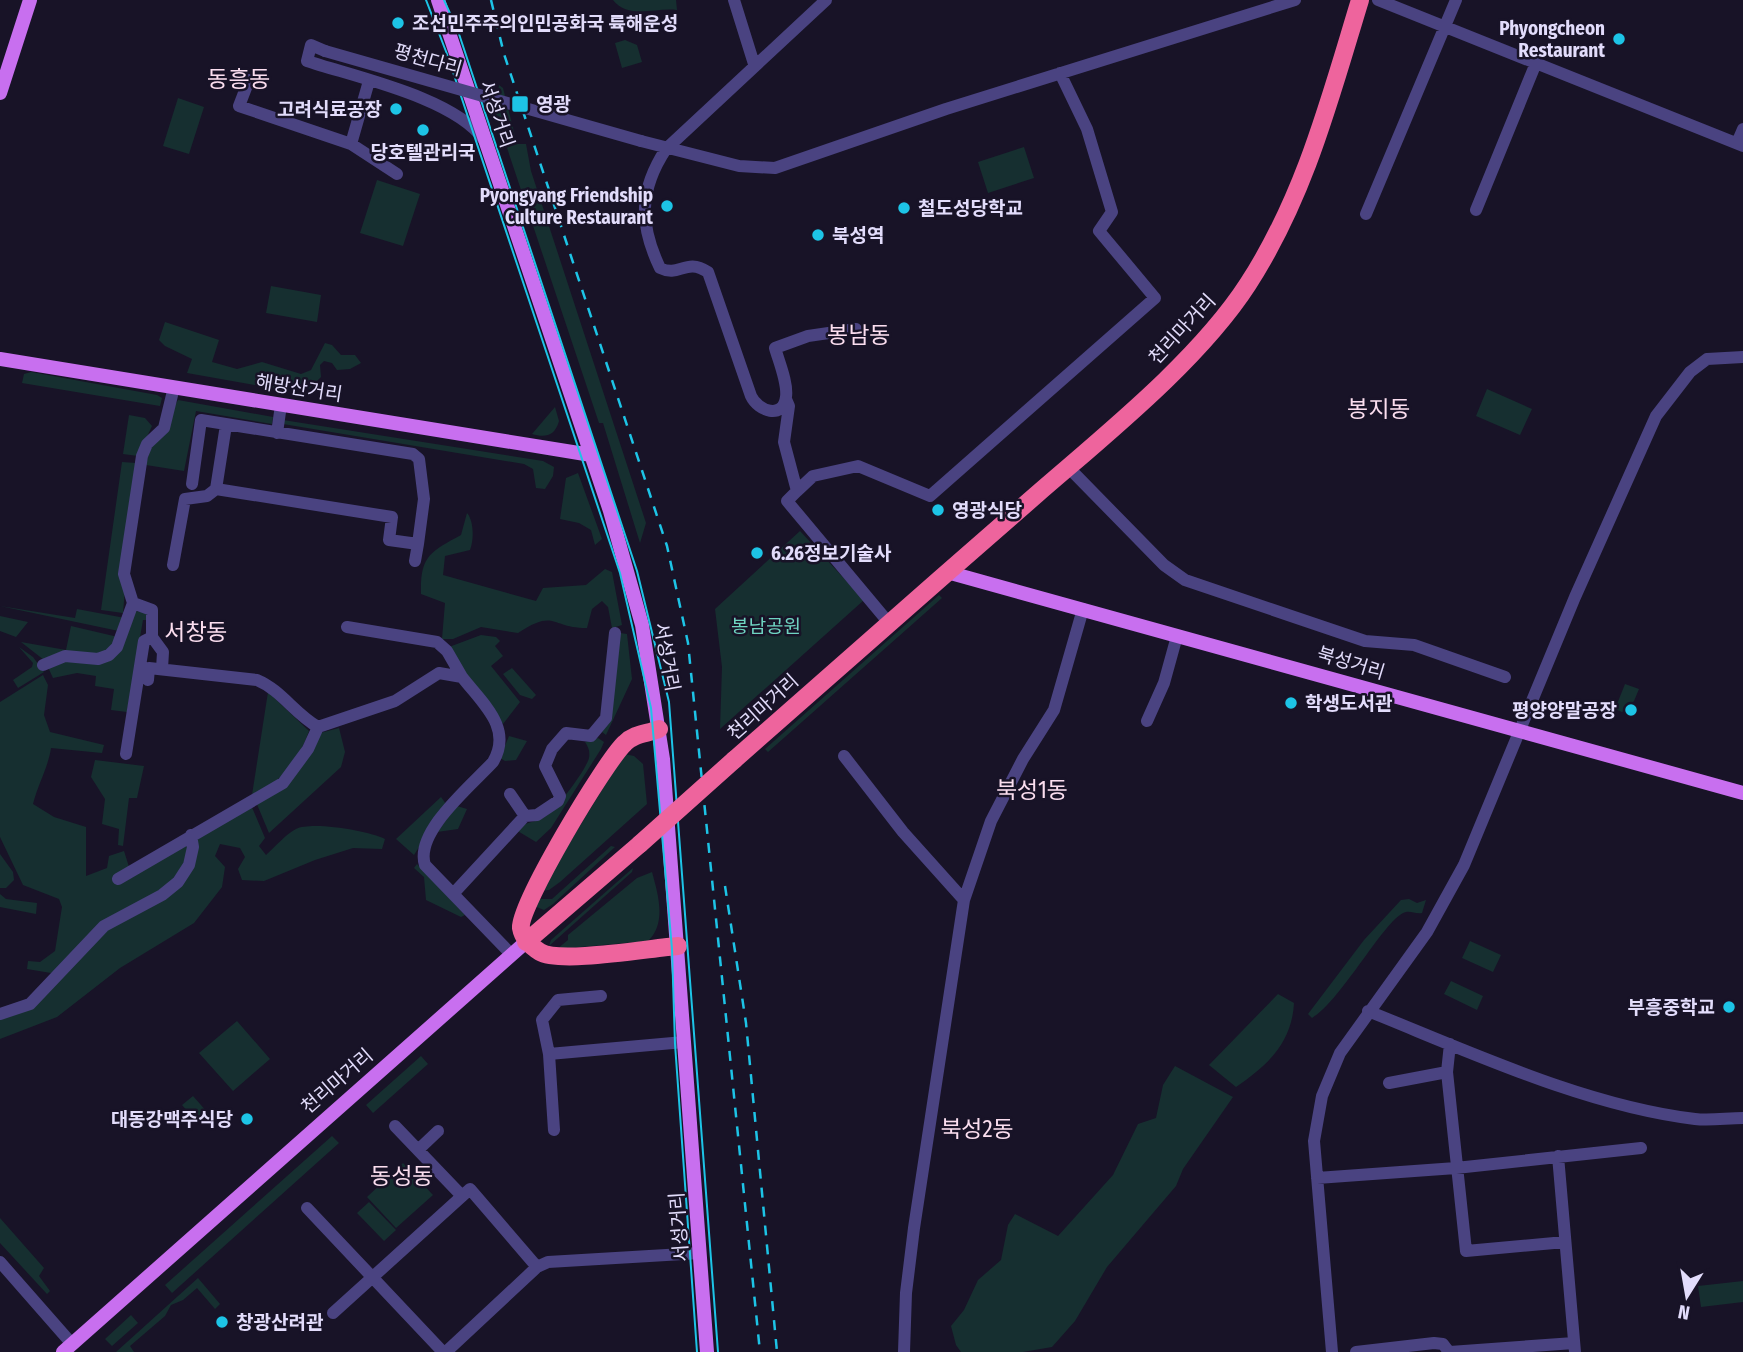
<svg xmlns="http://www.w3.org/2000/svg" width="1743" height="1352" viewBox="0 0 1743 1352" font-family="'Fira Sans Condensed','Noto Sans KR',sans-serif">
	<style>
		.green { fill: #162f30 }
		.lines { fill: none; stroke-linecap: round; stroke-linejoin: round }
		.minor { stroke: #4a4381; stroke-width: 12 }
		.major { stroke: #c86fef; stroke-width: 14 }
		.highway { stroke: #ee649d; stroke-width: 18 }
		.tram { stroke: #1dc4e6; stroke-width: 2 }
		.rail { stroke: #1dc4e6; stroke-width: 2.5; stroke-dasharray: 10 9; stroke-linecap: butt }
		.minor-bridge { stroke: #4a4381; stroke-width: 12 }
		.highway-bridge { stroke: #ee649d; stroke-width: 18 }
		.poi-dot { fill: #1dc4e6; stroke: #181327; stroke-width: 2.5 }
		.labels { text-anchor: middle; dominant-baseline: central; stroke-width: 5; stroke-linejoin: round; paint-order: stroke }
		.poi-label { font-size: 19px; font-weight: bold; fill: #e2dcfb; stroke: #181327; text-anchor: start }
		.street-label { font-size: 19px; fill: #e2dcfb; stroke: #181327 }
		.park-label { font-size: 19px; fill: #6fd4c2; stroke: #181327 }
		.quarter-label { font-size: 23px; fill: #fbdeef; stroke: #181327 }
	</style>
	<rect width="100%" height="100%" fill="#181327"/>
	<path class="green" d="M 613,0 L 676,0 L 677,10 C 656,7 629,20 613,0 Z
		M 625,40 L 637,45 L 642,62 L 622,68 L 615,43 Z
		M 499,85 L 503,88 L 517,144 L 526,144 L 531,171 L 646,523 L 640,543 L 603,423 L 599,423 L 495,112 Z
		M 178,98 L 204,107 L 189,154 L 163,146 Z
		M 1024,147 L 1034,178 L 988,193 L 978,162 Z
		M 377,180 L 420,194 L 403,246 L 360,233 Z
		M 271,286 L 321,295 L 317,322 L 266,313 Z
		M 165,322 L 219,340 L 212,362 L 237,369 L 262,362 L 301,374 L 311,370 L 325,343 L 332,345 L 341,355 L 355,355 L 361,363 L 350,369 L 337,370 L 332,363 L 324,361 L 320,365 L 321,377 L 309,389 L 272,388 L 187,373 L 192,359 L 165,346 L 159,340 Z
		M 31,372 L 157,395 L 162,398 L 160,406 L 22,383 L 24,374 Z
		M 1487,389 L 1532,409 L 1520,435 L 1476,416 Z
		M 178,400 L 273,417 L 272,424 L 196,411 L 184,471 L 146,465 L 150,449 Z
		M 555,407 L 559,421 C 555,436 545,438 532,434 Z
		M 129,415 L 145,418 L 152,426 L 138,456 L 123,454 Z
		M 283,420 L 543,461 L 554,467 L 553,476 L 545,489 L 536,488 L 533,469 L 524,464 L 283,424 Z
		M 122,462 L 136,463 L 123,613 L 101,610 Z
		M 578,473 L 602,539 L 595,545 L 591,530 L 579,523 L 560,519 L 566,478 Z
		M 467,513 C 474,521 474,540 470,550 L 445,556 L 443,575 L 536,601 L 543,588 L 586,585 L 605,569 L 612,572 L 622,625 L 612,628 L 608,607 L 602,601 L 592,609 L 587,628 C 550,628 556,608 518,633 L 481,627 L 453,639 L 442,639 L 445,603 L 421,594 C 420,556 430,552 461,535 Z
		M 800,531 L 864,600 L 720,729 L 722,667 L 715,609 Z
		M 939,595 L 942,598 L 768,752 L 765,749 Z
		M 0,606 L 75,618 L 77,609 L 125,618 L 120,631 L 114,630 Z
		M 135,611 L 149,613 L 150,620 L 143,620 L 127,712 L 111,710 L 114,689 L 95,686 L 96,676 L 77,673 L 53,678 L 47,665 L 121,650 Z
		M 0,616 L 28,622 L 16,637 L 0,631 Z
		M 71,626 L 118,637 L 106,652 L 44,660 L 21,642 L 66,650 Z
		M 620,633 L 627,634 L 632,679 L 606,735 L 602,732 L 611,709 Z
		M 481,635 L 496,637 L 500,641 L 495,646 L 503,656 L 491,666 L 520,702 L 503,724 L 468,679 L 449,647 Z
		M 19,647 L 33,657 L 44,672 L 18,688 L 13,680 L 32,667 L 33,663 Z
		M 512,668 L 536,695 L 532,699 L 520,695 L 503,674 Z
		M 43,675 L 48,685 L 44,715 L 50,732 L 104,745 L 102,753 L 51,748 C 48,768 38,784 33,804 L 54,817 L 86,827 L 86,876 L 107,868 L 109,856 L 124,851 L 130,870 L 183,845 L 188,847 L 185,864 L 168,885 L 51,973 L 27,969 L 28,961 L 40,962 L 55,951 L 62,907 L 59,899 L 23,885 L 0,837 L 0,702 Z
		M 1625,684 L 1639,689 L 1634,701 L 1622,712 L 1615,709 Z
		M 268,692 L 309,731 C 297,764 283,780 252,795 Z
		M 339,728 L 345,752 L 341,767 L 269,833 L 256,802 C 295,784 301,769 320,733 Z
		M 509,736 L 527,741 L 516,760 L 505,761 L 500,758 Z
		M 598,738 L 604,742 L 601,749 L 551,828 L 536,842 L 516,830 C 525,821 536,823 546,816 C 556,810 586,770 589,758 C 590,752 589,748 585,742 Z
		M 624,754 L 634,756 L 643,764 L 647,804 L 560,882 L 549,890 L 540,891 Z
		M 95,760 L 144,766 L 137,798 L 129,798 L 123,846 L 118,845 L 119,829 L 102,824 L 105,799 L 91,777 Z
		M 441,797 L 446,804 L 414,855 L 396,839 Z
		M 251,805 L 265,838 L 259,846 L 266,855 C 275,847 286,834 296,829 C 312,821 369,831 385,839 L 382,849 L 353,848 L 315,860 L 264,881 L 242,880 L 238,869 L 245,857 L 240,848 L 220,844 L 215,856 L 225,867 L 222,887 L 194,923 L 120,968 L 57,1017 L 0,1039 L 0,1018 L 32,1008 L 108,929 L 165,898 L 199,834 Z
		M 457,806 L 467,809 L 458,829 L 437,832 Z
		M 611,846 L 615,847 L 553,904 L 544,910 L 534,906 L 538,899 L 552,899 Z
		M 0,854 L 13,872 L 14,880 L 6,888 L 0,888 Z
		M 417,864 L 465,915 L 461,917 L 426,900 L 424,877 L 414,868 Z
		M 633,868 L 632,872 L 549,946 L 551,940 Z
		M 652,872 C 658,894 667,923 648,941 L 557,949 L 568,940 L 568,935 L 637,878 Z
		M 0,894 L 6,899 L 37,903 L 36,914 L 0,907 Z
		M 1409,899 L 1417,903 L 1426,900 L 1422,913 C 1416,914 1411,911 1406,912 C 1387,915 1342,1000 1312,1018 L 1308,1014 L 1364,940 L 1401,900 Z
		M 1470,941 L 1501,955 L 1493,972 L 1462,958 Z
		M 1451,981 L 1483,996 L 1477,1010 L 1444,994 Z
		M 1278,994 L 1294,1003 C 1292,1043 1267,1066 1236,1087 L 1209,1065 Z
		M 237,1021 L 270,1059 L 233,1091 L 199,1053 Z
		M 421,1056 L 428,1064 L 373,1113 L 366,1105 Z
		M 1175,1066 L 1233,1097 L 1183,1169 L 1176,1186 L 1107,1267 L 1075,1321 L 1052,1347 L 1023,1352 L 961,1352 L 956,1345 L 951,1326 L 964,1310 L 978,1280 L 1001,1260 L 1008,1225 L 1015,1214 L 1058,1236 L 1113,1175 L 1138,1124 L 1156,1118 L 1163,1085 Z
		M 193,1096 L 208,1113 L 197,1122 L 182,1105 Z
		M 332,1136 L 339,1143 L 172,1293 L 165,1285 Z
		M 403,1163 L 433,1195 L 396,1228 L 367,1197 Z
		M 369,1202 L 396,1230 L 384,1241 L 357,1213 Z
		M 0,1218 L 44,1268 L 39,1276 L 50,1291 L 47,1294 L 0,1243 Z
		M 198,1278 L 220,1304 L 215,1309 L 197,1288 L 183,1300 L 171,1305 L 165,1316 L 130,1346 L 134,1352 L 116,1352 Z
		M 1743,1281 L 1743,1302 L 1701,1307 L 1698,1286 Z
		M 131,1315 L 138,1323 L 112,1346 L 105,1339 Z"/>
	<g class="lines">
		<path class="minor" d="M 734,0 L 754,64
			M 826,0 L 666,149 C 639,190 639,224 660,268 C 680,278 685,257 708,272 L 751,396 C 758,411 783,420 786,397 C 788,383 779,362 775,348 L 808,336 L 856,329
			M 1378,0 L 1743,146
			M 325,51 L 311,45 L 307,61 C 355,77 455,98 484,140
			M 249,80 L 239,106 L 351,144 L 397,174
			M 641,141 L 739,166 L 775,168 L 946,109 L 1295,0
			M 1737,143 L 1743,129
			M 351,144 L 369,81
			M 1476,210 L 1536,63
			M 1366,214 L 1456,0
			M 786,399 L 789,406 L 784,442 L 797,491 L 787,501 L 889,623
			M 277,433 L 281,405
			M 1068,467 L 1164,565 L 1185,580 L 1365,641 L 1414,645 L 1505,677
			M 192,484 L 201,420 L 413,454 L 419,459 L 424,499 L 418,544 L 389,540 L 392,517 L 216,489 L 226,425
			M 797,491 L 813,476 L 858,466 L 930,496 L 1155,298 L 1099,231 L 1112,212 L 1087,129 L 1060,73
			M 415,561 L 418,544
			M 173,565 L 185,499 L 207,496 L 216,489
			M 347,627 L 437,642 L 447,651 L 462,677
			M 152,637 L 163,652 L 162,669
			M 43,665 L 65,656 L 98,659 L 109,655 L 117,647 L 133,603
			M 148,680 L 149,668 L 257,680 C 281,690 295,714 318,727 L 395,701 L 439,673 L 462,677 C 483,704 513,728 493,762 C 472,785 414,832 425,865 L 511,954
			M 1147,721 L 1164,683 L 1177,636
			M 126,754 L 144,641 L 152,637 L 152,610 L 133,603 L 124,574 L 142,456 L 147,444 L 164,428 L 174,387
			M 844,756 L 903,832 L 964,900
			M 510,794 L 525,816
			M 118,879 L 283,783 L 308,749 L 318,727
			M 453,894 L 525,816 L 537,815 L 558,801 L 560,796 L 545,766 L 552,749 L 566,733 L 591,736 L 606,718 L 615,633
			M 1368,1011 C 1470,1052 1586,1106 1695,1119 C 1710,1121 1727,1118 1743,1118
			M 0,1014 L 30,1004 L 104,926 L 162,895 L 178,882 L 189,865 L 193,847 L 191,835
			M 1450,1044 L 1447,1072 L 1466,1251 L 1565,1242
			M 549,1054 L 684,1042
			M 1389,1083 L 1447,1072
			M 395,1126 L 462,1196
			M 554,1130 L 549,1054 L 542,1020 L 558,1000 L 601,996
			M 418,1150 L 438,1131
			M 1558,1156 L 1575,1352
			M 1317,1178 L 1456,1168 L 1641,1148
			M 307,1208 L 443,1352
			M 0,1262 L 72,1344
			M 333,1313 L 470,1189 L 537,1267
			M 446,1352 L 537,1267 L 548,1262 L 700,1253
			M 904,1352 L 906,1293 L 914,1228 L 964,900 L 991,821 L 1023,759 L 1054,710 L 1083,609
			M 1332,1352 L 1314,1141 L 1322,1096 L 1340,1053 L 1427,932 L 1464,865 L 1575,597 L 1656,416 L 1690,372 L 1707,359 L 1743,357
			M 1356,1352 L 1434,1343 L 1443,1344 L 1449,1352
			M 1450,1352 L 1574,1343"/>
		<path class="major" d="M 438,0 L 610,511 L 642,625 L 663,759 L 707,1352
			M 0,93 L 30,0
			M 0,359 L 591,455
			M 947,572 L 1743,793
			M 63,1352 L 526,942"/>
		<path class="highway" d="M 659,729 C 647,734 635,733 625,743 C 606,760 518,907 521,928 C 523,939 530,946 540,952 C 560,964 650,948 678,946
			M 734,760 C 834,672 935,583 1036,495 C 1105,435 1199,360 1248,284 C 1305,196 1330,98 1360,0
			M 526,942 L 640,844"/>
		<path class="tram" d="M 426,0 L 447,54 L 620,573 L 651,708 L 672,949 L 675,1044 L 697,1352
			M 444,0 L 458,31 L 637,571 L 669,702 L 718,1352"/>
		<path class="rail" d="M 491,0 L 504,54 L 667,546 L 688,643 L 760,1352
			M 725,886 L 746,1023 L 777,1352"/>
		<path class="minor-bridge" d="M 325,51 L 641,141"/>
		<path class="highway-bridge" d="M 640,844 L 734,760"/>
	</g>
	<g class="poi-dot">
		<circle cx="398" cy="23" r="7"/>
		<circle cx="1619" cy="39" r="7"/>
		<rect x="511" y="95" width="18" height="18" rx="3.5"/>
		<circle cx="396" cy="109" r="7"/>
		<circle cx="423" cy="130" r="7"/>
		<circle cx="667" cy="206" r="7"/>
		<circle cx="904" cy="208" r="7"/>
		<circle cx="818" cy="235" r="7"/>
		<circle cx="938" cy="510" r="7"/>
		<circle cx="757" cy="553" r="7"/>
		<circle cx="1291" cy="703" r="7"/>
		<circle cx="1631" cy="710" r="7"/>
		<circle cx="1729" cy="1007" r="7"/>
		<circle cx="247" cy="1119" r="7"/>
		<circle cx="222" cy="1322" r="7"/>
	</g>
	<g class="labels">
		<g class="poi-label">
			<text x="412" y="23">조선민주주의인민공화국 륙해운성</text>
			<text x="1605" y="28" text-anchor="end">Phyongcheon<tspan x="1605" dy="22">Restaurant</tspan></text>
			<text x="536" y="104">영광</text>
			<text x="382" y="109" text-anchor="end">고려식료공장</text>
			<text x="423" y="152" text-anchor="middle">당호텔관리국</text>
			<text x="653" y="195" text-anchor="end">Pyongyang Friendship<tspan x="653" dy="22">Culture Restaurant</tspan></text>
			<text x="918" y="208">철도성당학교</text>
			<text x="832" y="235">북성역</text>
			<text x="952" y="510">영광식당</text>
			<text x="771" y="553">6.26정보기술사</text>
			<text x="1305" y="703">학생도서관</text>
			<text x="1617" y="710" text-anchor="end">평양양말공장</text>
			<text x="1715" y="1007" text-anchor="end">부흥중학교</text>
			<text x="233" y="1119" text-anchor="end">대동강맥주식당</text>
			<text x="236" y="1322">창광산려관</text>
		</g>
		<g class="street-label">
			<text transform="translate(428 60) rotate(16)">평천다리</text>
			<text transform="translate(497 114) rotate(71)">서성거리</text>
			<text transform="translate(1182 329) rotate(-47)">천리마거리</text>
			<text transform="translate(299 388) rotate(9)">해방산거리</text>
			<text transform="translate(667 657) rotate(80)">서성거리</text>
			<text transform="translate(1351 663) rotate(17)">북성거리</text>
			<text transform="translate(763 707) rotate(-42)">천리마거리</text>
			<text transform="translate(337 1081) rotate(-41)">천리마거리</text>
			<text transform="translate(679 1227) rotate(-94)">서성거리</text>
		</g>
		<g class="park-label">
			<text x="766" y="626">봉남공원</text>
		</g>
		<g class="quarter-label">
			<text x="239" y="79">동흥동</text>
			<text x="859" y="335">봉남동</text>
			<text x="1379" y="409">봉지동</text>
			<text x="196" y="632">서창동</text>
			<text x="1032" y="790">북성1동</text>
			<text x="977" y="1129">북성2동</text>
			<text x="402" y="1176">동성동</text>
		</g>
	</g>
	<g transform="translate(1687 1296) rotate(191)" stroke="#181327" stroke-width="5" paint-order="stroke">
	<path d="M0-5L12 26L0 18L-12 26Z" fill="#e2dcfb"/>
	<text y="-10" font-size="19" font-weight="bold" text-anchor="middle" fill="#e2dcfb">N</text>
	</g>
</svg>
